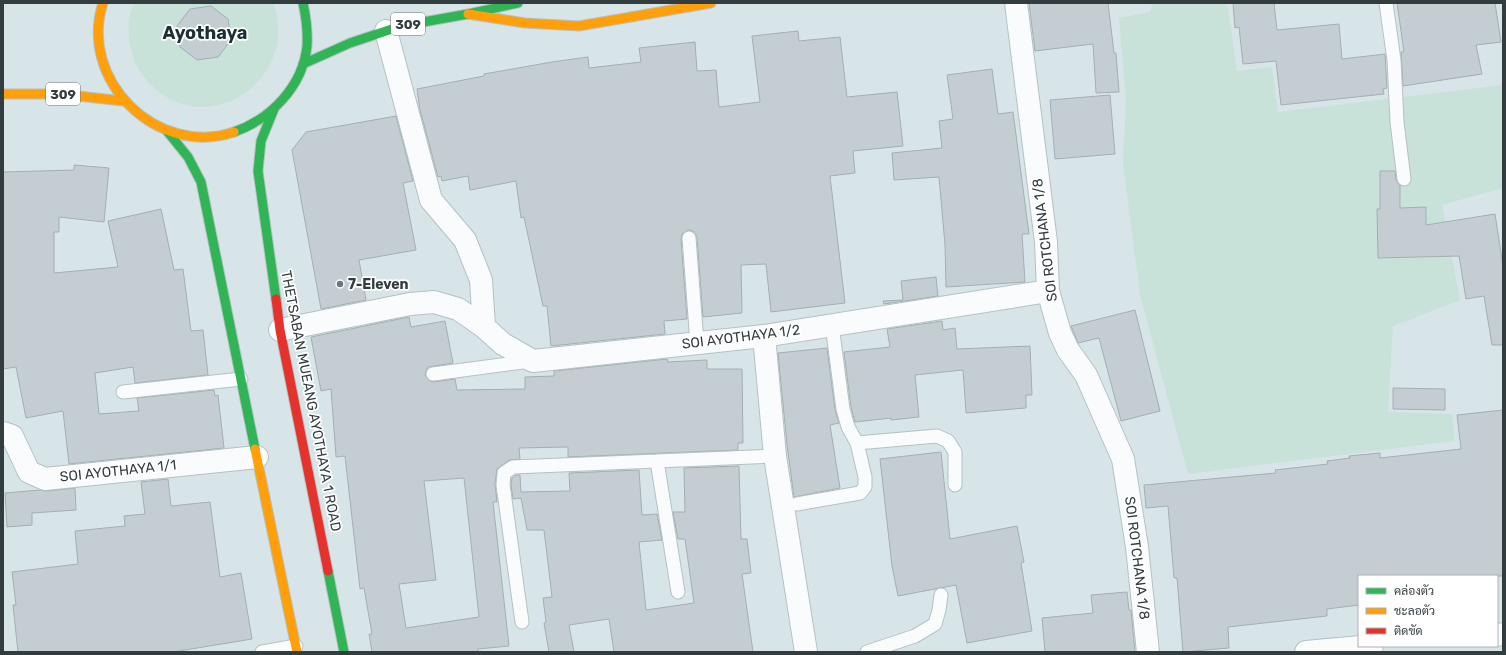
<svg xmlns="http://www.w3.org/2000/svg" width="1506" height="655" viewBox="0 0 1506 655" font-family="Rubik,Sarabun,sans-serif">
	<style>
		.green { fill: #c8e2da }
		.building { fill: #c3cdd2; stroke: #a4aeb3; fill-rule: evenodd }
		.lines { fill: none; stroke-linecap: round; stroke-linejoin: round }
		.lane-casing { stroke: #b5c1c4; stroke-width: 15 }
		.street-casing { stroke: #b5c1c4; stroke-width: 24 }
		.fast-casing { stroke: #b5c1c4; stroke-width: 11 }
		.slow-casing { stroke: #b5c1c4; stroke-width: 11 }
		.jam-casing { stroke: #b5c1c4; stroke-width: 11 }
		.lane { stroke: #f9fbfc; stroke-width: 13 }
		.street { stroke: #f9fbfc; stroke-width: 22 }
		.fast { stroke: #30b455; stroke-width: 9 }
		.slow { stroke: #ff9f0a; stroke-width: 9 }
		.jam { stroke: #e5322d; stroke-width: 9 }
		.poi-dot { fill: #6c787b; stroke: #fff; stroke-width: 1.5 }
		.labels { text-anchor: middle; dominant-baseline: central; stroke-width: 3.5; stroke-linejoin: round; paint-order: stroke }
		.shield { fill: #fff; stroke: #707779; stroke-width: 1 }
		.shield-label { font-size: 13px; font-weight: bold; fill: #333d40 }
		.street-label { font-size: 14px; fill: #333d40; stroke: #fff }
		.poi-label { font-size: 14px; font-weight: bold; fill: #333d40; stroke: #fff; text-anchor: start }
		.district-label { font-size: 18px; font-weight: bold; fill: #1b3035; stroke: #fff }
	</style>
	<rect width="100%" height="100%" fill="#d7e5e9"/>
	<path class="green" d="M 134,3 L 273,3 C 300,72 219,137 159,92 C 146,82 136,69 132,53 C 127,36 127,19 134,3 Z
		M 1153,3 L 1227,3 L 1237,71 L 1272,67 L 1278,112 L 1503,85 L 1503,188 L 1442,205 L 1460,300 L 1393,326 L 1388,412 L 1452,414 L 1455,441 L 1188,474 L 1140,295 L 1123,163 L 1126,100 L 1119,18 L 1150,12 Z"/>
	<path class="building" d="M 1029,3 L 1108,3 L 1114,53 L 1116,53 L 1119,92 L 1096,93 L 1093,44 L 1035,51 Z
		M 1233,3 L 1274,3 L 1277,30 L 1339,24 L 1342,59 L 1385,54 L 1387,88 L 1383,89 L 1384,94 L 1281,105 L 1276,61 L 1243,64 L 1239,27 L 1235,28 Z
		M 1397,3 L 1495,3 L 1501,42 L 1476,45 L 1482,74 L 1403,86 L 1401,52 L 1404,52 Z
		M 211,6 L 228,19 L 231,40 L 218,57 L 197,60 L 180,47 L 177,26 L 190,9 Z
		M 798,31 L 799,41 L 840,37 L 847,97 L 897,92 L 903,146 L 853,151 L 855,173 L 830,176 L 845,303 L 771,312 L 766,264 L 741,265 L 742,313 L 703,317 L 697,237 L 693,231 L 688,230 L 682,234 L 681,239 L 687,319 L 664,321 L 665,334 L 551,346 L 547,306 L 543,306 L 524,217 L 521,218 L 516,181 L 470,190 L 468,176 L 442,181 L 441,176 L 438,177 L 420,110 L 417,89 L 484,76 L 484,74 L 552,62 L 588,57 L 589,68 L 641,62 L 639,48 L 695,42 L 697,71 L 716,70 L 719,107 L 760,102 L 752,36 Z
		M 992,69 L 998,114 L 1013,112 L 1029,234 L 1022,234 L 1025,282 L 946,287 L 945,245 L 939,177 L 894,180 L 892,153 L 942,148 L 939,121 L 953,119 L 947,75 Z
		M 1110,95 L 1115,154 L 1055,159 L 1050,100 Z
		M 396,116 L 413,181 L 403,183 L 416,250 L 359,260 L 366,300 L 321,309 L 292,150 L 306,132 Z
		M 74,165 L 109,168 L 104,222 L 59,217 L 59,232 L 54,232 L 54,273 L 118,267 L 108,221 L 161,209 L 174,270 L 183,269 L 191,331 L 203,330 L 208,375 L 135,383 L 133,367 L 95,373 L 99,414 L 139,411 L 137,398 L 214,390 L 215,396 L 218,395 L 224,448 L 69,464 L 63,411 L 26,418 L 16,367 L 3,369 L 3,172 L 74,170 Z
		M 1380,171 L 1395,171 L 1396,180 L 1400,186 L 1400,208 L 1426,207 L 1426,225 L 1495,214 L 1503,266 L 1503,345 L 1492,345 L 1484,296 L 1466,299 L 1459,256 L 1378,258 L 1377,209 L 1380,209 Z
		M 936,277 L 938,296 L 884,304 L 883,301 L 903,300 L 901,281 Z
		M 1135,310 L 1160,411 L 1121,421 L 1099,338 L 1078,343 L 1071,326 Z
		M 409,317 L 411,327 L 445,321 L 453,363 L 428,367 L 426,371 L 425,375 L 430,381 L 434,382 L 455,379 L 457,390 L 525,389 L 525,377 L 554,376 L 554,371 L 667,359 L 668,362 L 707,360 L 707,369 L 742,369 L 743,443 L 738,443 L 738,450 L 568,457 L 568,447 L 519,448 L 520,459 L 509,460 L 497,469 L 495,484 L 497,502 L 493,502 L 509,646 L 478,649 L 478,652 L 372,652 L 369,634 L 372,634 L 364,588 L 360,589 L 345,456 L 336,457 L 331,389 L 321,391 L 311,337 ZM 464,478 L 479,617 L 406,628 L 399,584 L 436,580 L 424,481 Z
		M 942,321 L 943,330 L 955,328 L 957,349 L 1030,346 L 1032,395 L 1026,395 L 1026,408 L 966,413 L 963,370 L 915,375 L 919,417 L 891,420 L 891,418 L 855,422 L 851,407 L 844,352 L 890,347 L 887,329 Z
		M 827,348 L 835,410 L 839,423 L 830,425 L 840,488 L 794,497 L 787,445 L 778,353 Z
		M 1393,388 L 1445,389 L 1445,410 L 1393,409 Z
		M 1503,410 L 1503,576 L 1359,576 L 1359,605 L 1327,609 L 1327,616 L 1228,627 L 1229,648 L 1183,652 L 1177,578 L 1174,578 L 1168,506 L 1146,508 L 1144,485 L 1276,473 L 1275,470 L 1328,464 L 1327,461 L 1350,458 L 1349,456 L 1380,453 L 1380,458 L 1461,449 L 1457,415 Z
		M 941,452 L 950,539 L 1017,526 L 1024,562 L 1021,563 L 1032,631 L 967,643 L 956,585 L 898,596 L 892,566 L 880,459 Z
		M 739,466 L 741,539 L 747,539 L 751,573 L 742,574 L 753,652 L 614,652 L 609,619 L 569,625 L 574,652 L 549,652 L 544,623 L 546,622 L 543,598 L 552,597 L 544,530 L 527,530 L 521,498 L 513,499 L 511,485 L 512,478 L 516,475 L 520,475 L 521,492 L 570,491 L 569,473 L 639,470 L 642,515 L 657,514 L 662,540 L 639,542 L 646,610 L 694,603 L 685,539 L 678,539 L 673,512 L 685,512 L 684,468 Z
		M 168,479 L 171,506 L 210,502 L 220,577 L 241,573 L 252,639 L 173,652 L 18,652 L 13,605 L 16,605 L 12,572 L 78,564 L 75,531 L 125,526 L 124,516 L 145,514 L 141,482 Z
		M 75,488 L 76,510 L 32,513 L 32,525 L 7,527 L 5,493 L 40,490 L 46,491 Z
		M 1127,592 L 1129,610 L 1131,610 L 1135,652 L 1045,652 L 1042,618 L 1093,613 L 1091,595 Z"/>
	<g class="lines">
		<defs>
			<path id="lane" d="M 1386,3 L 1394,60 L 1397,122 L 1404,179
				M 689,238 L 697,343
				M 433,374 L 531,361
				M 123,392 L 241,379
				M 857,443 L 937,436 L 948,441 L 955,452 L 955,485
				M 657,461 L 678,592
				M 797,504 L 860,493 L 865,487 L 865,477 L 857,443 L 848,427 L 843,409 L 832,325
				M 522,622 L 503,485 L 504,473 L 513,467 L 775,456
				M 262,652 L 296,646
				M 867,652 L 915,636 L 935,624 L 939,610 L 941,595"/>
			<path id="street" d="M 1016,3 L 1046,242 L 1048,291 L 1060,333 L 1068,350 L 1086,375 L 1123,459 L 1137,547 L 1148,652
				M 386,31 L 431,200 L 465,240 L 481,280 L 484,327
				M 280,330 L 410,304 L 434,302 L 458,309 L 484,327 L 503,344 L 533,361 L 764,336 L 1048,291
				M 764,336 L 775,456 L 806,652
				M 3,433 L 12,436 L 29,472 L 45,479 L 257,457
				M 1497,635 L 1503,634
				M 1306,652 L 1372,646"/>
			<path id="fast" d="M 303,64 L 350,43 L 401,26 L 468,14 L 518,3
				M 274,109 L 261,141 L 258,171 L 276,299
				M 167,131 L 188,157 L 201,182 L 255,449
				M 234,132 C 271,119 303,86 307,46 C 308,31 306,17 303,3
				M 328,571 L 344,652"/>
			<path id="slow" d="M 103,3 C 78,80 157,158 234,132
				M 468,14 L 525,23 L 579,26 L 711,3
				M 3,94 L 60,94 L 123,101
				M 255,449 L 297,652"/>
			<path id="jam" d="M 276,299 L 280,330 L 328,571"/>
		</defs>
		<use href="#lane" class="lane-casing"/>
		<use href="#street" class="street-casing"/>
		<use href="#fast" class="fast-casing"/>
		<use href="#slow" class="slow-casing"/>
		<use href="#jam" class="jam-casing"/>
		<use href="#lane" class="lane"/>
		<use href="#street" class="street"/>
		<use href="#fast" class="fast"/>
		<use href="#slow" class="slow"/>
		<use href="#jam" class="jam"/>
	</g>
	<circle class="poi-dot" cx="340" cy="284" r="4"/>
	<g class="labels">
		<g class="shield">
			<rect x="391" y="13" width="34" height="22" rx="3"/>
			<rect x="46" y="83" width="34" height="22" rx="3"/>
		</g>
		<g class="shield-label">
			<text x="408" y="24">309</text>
			<text x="63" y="94">309</text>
		</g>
		<g class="street-label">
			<text transform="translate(1045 240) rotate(-97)">SOI ROTCHANA 1/8</text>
			<text transform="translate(741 337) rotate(-7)">SOI AYOTHAYA 1/2</text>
			<text transform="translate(311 401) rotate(79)">THETSABAN MUEANG AYOTHAYA 1 ROAD</text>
			<text transform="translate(118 471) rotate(-6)">SOI AYOTHAYA 1/1</text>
			<text transform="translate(1137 558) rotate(83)">SOI ROTCHANA 1/8</text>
		</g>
		<g class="poi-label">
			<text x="348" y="284">7-Eleven</text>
		</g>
		<g class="district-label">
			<text x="205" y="33">Ayothaya</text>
		</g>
	</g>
	<rect width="1506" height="655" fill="none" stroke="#333d40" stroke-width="8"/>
	<rect x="1358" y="575" width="140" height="72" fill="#ffffff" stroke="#adb1b3"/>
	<rect x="1366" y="588" width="20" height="6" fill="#30b455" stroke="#adb1b3"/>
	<text x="1394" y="595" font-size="12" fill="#333d40">คล่องตัว</text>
	<rect x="1366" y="608" width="20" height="6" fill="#ff9f0a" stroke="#adb1b3"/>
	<text x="1394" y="615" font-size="12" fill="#333d40">ชะลอตัว</text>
	<rect x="1366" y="628" width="20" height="6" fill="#e5322d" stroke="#adb1b3"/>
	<text x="1394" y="635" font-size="12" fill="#333d40">ติดขัด</text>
</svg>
